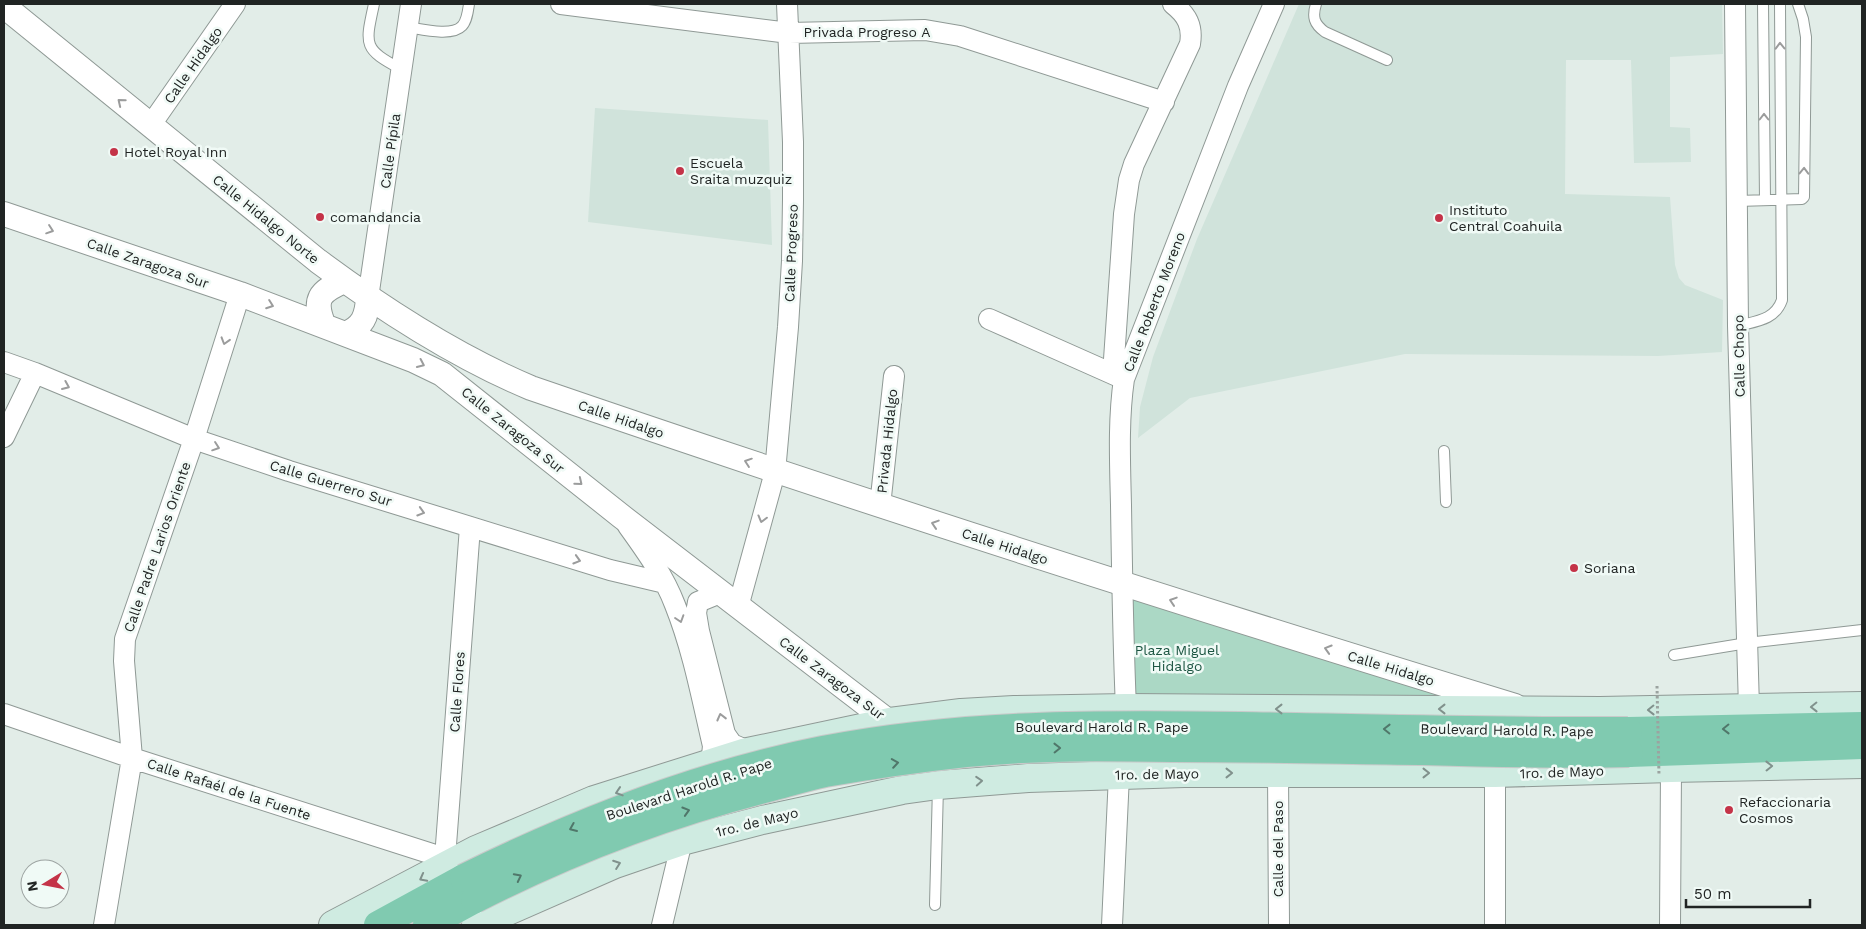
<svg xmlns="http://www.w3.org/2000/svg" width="1866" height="929" viewBox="0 0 1866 929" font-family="'Work Sans',sans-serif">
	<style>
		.built { fill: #d0e3db }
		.green { fill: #abd8c5 }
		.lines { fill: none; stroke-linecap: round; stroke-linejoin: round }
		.service-casing { stroke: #8f9995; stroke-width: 12 }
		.minor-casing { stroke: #8f9995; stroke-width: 22 }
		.tertiary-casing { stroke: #8f9995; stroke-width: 26 }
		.secondary-casing { stroke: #8f9995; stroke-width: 30 }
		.trunk-casing { stroke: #c9caca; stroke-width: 30 }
		.service { stroke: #fff; stroke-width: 10 }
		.minor { stroke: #fff; stroke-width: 20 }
		.tertiary { stroke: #fff; stroke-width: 24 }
		.secondary { stroke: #cfebe1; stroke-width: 28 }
		.trunk { stroke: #80cab0; stroke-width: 28 }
		.trunk-bridge-casing { stroke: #c9caca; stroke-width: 30; stroke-linecap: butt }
		.path-bridge { stroke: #9ba3a0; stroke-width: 3; stroke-dasharray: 2.5 2.5; stroke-linecap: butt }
		.trunk-bridge { stroke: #80cab0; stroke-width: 28 }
		.oneway { stroke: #9b9c9c }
		.oneway2 { stroke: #80918c }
		.oneway3 { stroke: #50776a }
		.poi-dot { fill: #c43348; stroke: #f0faf6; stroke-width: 2 }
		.labels { text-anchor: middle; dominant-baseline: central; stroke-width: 5; stroke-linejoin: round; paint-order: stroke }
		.street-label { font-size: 14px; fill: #202423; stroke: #f0faf6 }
		.poi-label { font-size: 14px; fill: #202423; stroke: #f0faf6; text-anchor: start }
		.park-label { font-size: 14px; fill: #1c5542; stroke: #f0faf6 }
	</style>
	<rect width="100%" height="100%" fill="#e2ede8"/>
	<path class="built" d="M 1299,4 L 1722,4 L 1723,54 L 1670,57 L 1670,127 L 1690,128 L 1691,162 L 1634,163 L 1631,60 L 1566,60 L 1565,194 L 1670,197 L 1675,265 L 1679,278 L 1685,285 L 1723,300 L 1722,352 L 1658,356 L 1405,354 L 1190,398 L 1138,438 L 1140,407 L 1153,357 L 1197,239 Z
		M 595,108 L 768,120 L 772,245 L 588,222 Z"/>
	<path class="green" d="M 1132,598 L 1479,702 L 1134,702 Z"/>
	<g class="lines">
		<defs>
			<path id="service" d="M 374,4 C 365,45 363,49 401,69
				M 1316,4 C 1312,17 1314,24 1325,32 L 1387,60
				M 1763,4 L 1765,200
				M 407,27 C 421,29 452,37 462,26 C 467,21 468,11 469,4
				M 1737,201 L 1802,199 L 1804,197 L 1806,37 L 1803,19 L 1798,4
				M 1738,326 C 1757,321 1775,320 1782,300 L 1780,4
				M 1444,451 L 1446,502
				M 1674,655 L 1747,643 L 1862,630
				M 935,905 L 938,786"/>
			<path id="minor" d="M 561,4 L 789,33 L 925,30 L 960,36 L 1164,102
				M 1735,4 L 1738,326 L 1749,708
				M 150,126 L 235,4
				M 368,298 L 411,4
				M 989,319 L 1124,379
				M 4,362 L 35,373 L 194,439 L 289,471 L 610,570 L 665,583
				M 1113,374 L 1124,214 L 1129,180 L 1134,164 L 1190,44 C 1193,26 1187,15 1173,4
				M 4,437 L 35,373
				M 880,506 L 894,376
				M 628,526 C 646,551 664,576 675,605 C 693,650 702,699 713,746 L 712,755 L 705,764
				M 720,593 L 698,602 L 696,613 L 699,631 L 725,734 L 732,744 L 750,752
				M 738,607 L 775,472 L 788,327 L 792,261 L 793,200 L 793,142 L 787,4
				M 1126,708 C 1123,641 1122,573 1121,505 C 1120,463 1118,420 1124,379 L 1238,86 L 1274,4
				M 4,714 L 132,758 L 454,861
				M 1278,772 L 1279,925
				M 445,858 L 470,527
				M 104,925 L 132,758 L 124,661 L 125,639 L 194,439 L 240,294
				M 662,925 L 682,841
				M 1112,925 L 1119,775
				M 1495,925 L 1495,773
				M 1670,925 L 1671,768"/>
			<path id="tertiary" d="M 4,6 L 318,261 C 384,310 455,356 531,388 C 857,500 1185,605 1515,706
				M 4,214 L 240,294 L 413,360 L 442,374 L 621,516 L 901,731
				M 324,326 C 313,299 319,292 344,281
				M 345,334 C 363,327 367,316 368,298"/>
			<path id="secondary" d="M 333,925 L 476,850 L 594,800 L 743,753 L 890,722 L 961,713 L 1014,710 L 1126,708 L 1600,711 L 1862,706
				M 476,925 L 615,864 L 682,841 L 762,820 L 902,790 L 938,785 L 1028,778 L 1184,773 L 1495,773 L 1671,768 L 1862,764"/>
			<path id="trunk" d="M 1628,731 L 1862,726
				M 1629,753 L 1862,745
				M 378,925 L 464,878
				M 427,925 L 475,899"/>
		</defs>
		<use href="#service" class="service-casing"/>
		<use href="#minor" class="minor-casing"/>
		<use href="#tertiary" class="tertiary-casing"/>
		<use href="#secondary" class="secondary-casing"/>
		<use href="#trunk" class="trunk-casing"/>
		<use href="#service" class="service"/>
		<use href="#minor" class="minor"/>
		<use href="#tertiary" class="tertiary"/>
		<use href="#secondary" class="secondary"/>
		<use href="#trunk" class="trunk"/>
		<defs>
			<path id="trunk-bridge" d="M 464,878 C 576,823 701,774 823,750 C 963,723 1098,724 1240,726 C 1369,728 1499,732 1628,731
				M 475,899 C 569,851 666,814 768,788 C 787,783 806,777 825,773 C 871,765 919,758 966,753 C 1035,746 1104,747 1173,748 C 1256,748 1339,750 1421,751 C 1491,753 1560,755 1629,753"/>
		</defs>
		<use href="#trunk-bridge" class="trunk-bridge-casing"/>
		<path class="path-bridge" d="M 1657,686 L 1659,776"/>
		<use href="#trunk-bridge" class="trunk-bridge"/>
	</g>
	<defs><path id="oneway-chevron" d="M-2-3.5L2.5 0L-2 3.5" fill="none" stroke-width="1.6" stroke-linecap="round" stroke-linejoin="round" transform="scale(1.25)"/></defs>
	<g class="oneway">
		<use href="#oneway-chevron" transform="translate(1780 46) rotate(-91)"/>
		<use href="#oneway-chevron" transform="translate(121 102) rotate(-141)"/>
		<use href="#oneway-chevron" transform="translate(1764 117) rotate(-90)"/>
		<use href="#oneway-chevron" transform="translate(1804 171) rotate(-89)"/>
		<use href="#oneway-chevron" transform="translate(50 230) rotate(19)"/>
		<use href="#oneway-chevron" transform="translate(270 305) rotate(20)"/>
		<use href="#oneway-chevron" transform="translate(225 341) rotate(107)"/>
		<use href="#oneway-chevron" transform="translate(421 364) rotate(25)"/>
		<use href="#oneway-chevron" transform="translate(66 386) rotate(23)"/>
		<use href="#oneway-chevron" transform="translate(216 447) rotate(19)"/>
		<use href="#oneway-chevron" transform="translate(748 462) rotate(-161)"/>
		<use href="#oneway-chevron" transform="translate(579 482) rotate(39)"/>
		<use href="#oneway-chevron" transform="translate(421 512) rotate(17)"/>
		<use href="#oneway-chevron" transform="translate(762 519) rotate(105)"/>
		<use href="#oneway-chevron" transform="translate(935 524) rotate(-162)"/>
		<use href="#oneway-chevron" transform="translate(577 560) rotate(17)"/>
		<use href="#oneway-chevron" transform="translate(1173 601) rotate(-162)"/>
		<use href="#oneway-chevron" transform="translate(680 619) rotate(72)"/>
		<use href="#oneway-chevron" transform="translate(1328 649) rotate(-163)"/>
		<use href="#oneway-chevron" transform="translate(721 717) rotate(-104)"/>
	</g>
	<g class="oneway2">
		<use href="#oneway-chevron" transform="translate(1814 707) rotate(179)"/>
		<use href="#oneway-chevron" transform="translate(1279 709) rotate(180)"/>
		<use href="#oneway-chevron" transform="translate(1442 709) rotate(180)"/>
		<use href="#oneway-chevron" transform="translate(1651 710) rotate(179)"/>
		<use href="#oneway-chevron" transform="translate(1769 766) rotate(-1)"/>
		<use href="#oneway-chevron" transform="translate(1229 773)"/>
		<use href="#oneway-chevron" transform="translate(1426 773)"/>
		<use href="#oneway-chevron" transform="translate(979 781) rotate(-4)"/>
		<use href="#oneway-chevron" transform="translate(619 792) rotate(162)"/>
		<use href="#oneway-chevron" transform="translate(617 864) rotate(-20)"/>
		<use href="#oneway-chevron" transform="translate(423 878) rotate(152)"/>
	</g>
	<g class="oneway3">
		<use href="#oneway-chevron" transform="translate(1387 729) rotate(-179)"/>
		<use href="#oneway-chevron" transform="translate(1726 729) rotate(179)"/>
		<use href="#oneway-chevron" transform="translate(1057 748) rotate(-1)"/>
		<use href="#oneway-chevron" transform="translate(895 763) rotate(-9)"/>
		<use href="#oneway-chevron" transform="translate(686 811) rotate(-17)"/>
		<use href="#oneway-chevron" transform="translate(573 828) rotate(157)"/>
		<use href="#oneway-chevron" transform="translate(518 877) rotate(-27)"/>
	</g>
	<g class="poi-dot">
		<circle cx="114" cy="152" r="5"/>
		<circle cx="680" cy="171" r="5"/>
		<circle cx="320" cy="217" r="5"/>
		<circle cx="1439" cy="218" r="5"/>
		<circle cx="1574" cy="568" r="5"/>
		<circle cx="1729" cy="810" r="5"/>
	</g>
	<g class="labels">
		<g class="street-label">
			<text x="867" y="32">Privada Progreso A</text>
			<text transform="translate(193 65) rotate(-55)">Calle Hidalgo</text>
			<text transform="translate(390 151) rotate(-82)">Calle Pípila</text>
			<text transform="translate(266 219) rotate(39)">Calle Hidalgo Norte</text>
			<text transform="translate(791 253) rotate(-88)">Calle Progreso</text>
			<text transform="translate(148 263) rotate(19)">Calle Zaragoza Sur</text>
			<text transform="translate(1154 302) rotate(-69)">Calle Roberto Moreno</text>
			<text transform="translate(1739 356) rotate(-91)">Calle Chopo</text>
			<text transform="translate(621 419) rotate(19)">Calle Hidalgo</text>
			<text transform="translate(513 430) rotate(39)">Calle Zaragoza Sur</text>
			<text transform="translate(887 441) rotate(-84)">Privada Hidalgo</text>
			<text transform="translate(331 483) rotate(17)">Calle Guerrero Sur</text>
			<text transform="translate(1005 546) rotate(18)">Calle Hidalgo</text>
			<text transform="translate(157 547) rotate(-71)">Calle Padre Larios Oriente</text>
			<text transform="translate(1391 668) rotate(17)">Calle Hidalgo</text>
			<text transform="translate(832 678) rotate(37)">Calle Zaragoza Sur</text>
			<text transform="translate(457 692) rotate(-86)">Calle Flores</text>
			<text x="1102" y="727">Boulevard Harold R. Pape</text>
			<text transform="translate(1507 730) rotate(1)">Boulevard Harold R. Pape</text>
			<text transform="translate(1562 772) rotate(-2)">1ro. de Mayo</text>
			<text transform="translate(1157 774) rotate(-1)">1ro. de Mayo</text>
			<text transform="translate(229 789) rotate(18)">Calle Rafaél de la Fuente</text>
			<text transform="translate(689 789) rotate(-18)">Boulevard Harold R. Pape</text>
			<text transform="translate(757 822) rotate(-14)">1ro. de Mayo</text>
			<text transform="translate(1278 849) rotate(-90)">Calle del Paso</text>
		</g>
		<g class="poi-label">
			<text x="124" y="152">Hotel Royal Inn</text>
			<text x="690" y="163">Escuela<tspan x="690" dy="16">Sraita muzquiz</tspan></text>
			<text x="1449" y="210">Instituto<tspan x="1449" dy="16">Central Coahuila</tspan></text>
			<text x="330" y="217">comandancia</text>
			<text x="1584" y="568">Soriana</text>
			<text x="1739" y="802">Refaccionaria<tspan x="1739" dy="16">Cosmos</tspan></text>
		</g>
		<g class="park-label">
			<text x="1177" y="650">Plaza Miguel<tspan x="1177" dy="16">Hidalgo</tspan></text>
		</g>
	</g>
	<rect width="1866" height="929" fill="none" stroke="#202423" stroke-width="10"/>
	<g transform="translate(45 884) rotate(260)"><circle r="24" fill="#f0faf6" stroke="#9da4a2"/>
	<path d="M0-4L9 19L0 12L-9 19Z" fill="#c43348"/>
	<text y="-8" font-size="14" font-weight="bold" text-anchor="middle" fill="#202423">N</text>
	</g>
	<path d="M1686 899v8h124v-8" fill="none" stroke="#202423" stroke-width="2.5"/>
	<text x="1694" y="899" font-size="15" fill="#202423" stroke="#f0faf6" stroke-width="4" paint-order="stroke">50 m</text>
</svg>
